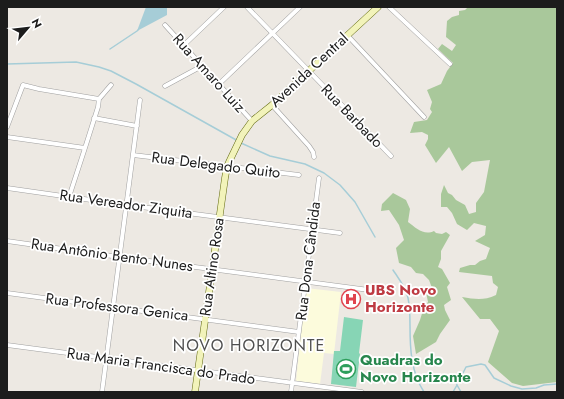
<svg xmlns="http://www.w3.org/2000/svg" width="564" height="399" viewBox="0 0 564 399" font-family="Jost,sans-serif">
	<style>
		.education { fill: #fcfbdc }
		.forest { fill: #a9c89b }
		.pitch { fill: #87d5b5 }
		.water { fill: #a6cdd7 }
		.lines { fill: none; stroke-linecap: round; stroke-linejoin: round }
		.stream { stroke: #a6cdd7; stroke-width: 1.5 }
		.street-casing { stroke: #a0a0a0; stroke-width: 5 }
		.secondary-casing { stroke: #60680e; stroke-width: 7 }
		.street { stroke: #fff; stroke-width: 4 }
		.secondary { stroke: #f2f3ba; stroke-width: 6 }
		.labels { text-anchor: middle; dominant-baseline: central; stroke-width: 3.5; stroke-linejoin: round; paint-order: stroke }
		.street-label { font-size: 15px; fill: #1c1c1c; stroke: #fff }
		.health-label { font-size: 15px; font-weight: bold; fill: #be3a42; stroke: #fff; text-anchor: start }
		.leisure-label { font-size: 15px; font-weight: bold; fill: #27864d; stroke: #fff; text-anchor: start }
		.neighbourhood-label { font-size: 16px; letter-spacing: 1px; fill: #4f4f4f; stroke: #fff }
	</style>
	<rect width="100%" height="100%" fill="#ede9e3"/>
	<path class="education" d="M 306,288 L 341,292 L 334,354 L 324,353 L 320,384 L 296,381 Z"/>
	<path class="forest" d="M 468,7 L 557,7 L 557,382 L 523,386 L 512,383 L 488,362 L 499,331 L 490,319 L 480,319 L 462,297 C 475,299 483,301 496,295 L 498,287 L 493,283 L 492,276 L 459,272 L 460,268 L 470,265 L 475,265 L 480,261 L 486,259 L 490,248 L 475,241 L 485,235 L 486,226 L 474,223 L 467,230 L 457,224 L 452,213 L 447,207 L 441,207 L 441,194 L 444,185 L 448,193 L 452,195 L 456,200 L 465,205 L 469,214 L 476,212 L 476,203 L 484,192 L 490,160 L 472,162 L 462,171 L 449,147 L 436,163 L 425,145 L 428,139 L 428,135 L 422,132 L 410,133 L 414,122 L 427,120 L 432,112 L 430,109 L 432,102 L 427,90 L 441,84 L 447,71 L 453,63 L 438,49 L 442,44 L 452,51 L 456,45 L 446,37 L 447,21 L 452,17 L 459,15 L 459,11 L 465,10 Z
		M 393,193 L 406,200 L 410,209 L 408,222 C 416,228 424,236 434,231 L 436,233 L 442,234 L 446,232 L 450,235 L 441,251 L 441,259 L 438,267 L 442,269 L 450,283 L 447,287 L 451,300 L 444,305 L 445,310 L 450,320 L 440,334 L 436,342 L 416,354 L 413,336 L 420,320 L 424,307 L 428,302 L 426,292 L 432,288 L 429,280 L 423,274 L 416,273 L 411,267 L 399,263 L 396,248 L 404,240 L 399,225 L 389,210 L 381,211 L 382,204 Z"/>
	<path class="pitch" d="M 344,317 L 363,320 L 359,353 L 360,354 L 356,387 L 331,384 L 334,351 L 340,351 Z"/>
	<path class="water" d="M 146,7 L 167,7 L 167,15 L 137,31 Z"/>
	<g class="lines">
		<path class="stream" d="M 110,49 L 137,31 L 138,30
			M 7,64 L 76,62 L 99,67 L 111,71 L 136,84 L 238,141
			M 241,143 L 270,156 L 305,164 L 324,173 L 340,185 L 355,202 L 375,237
			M 393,270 C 399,279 406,288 408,298 C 410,307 410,317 410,326 C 410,349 411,372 424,392
			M 457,385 L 461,392
			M 453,392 L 457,385 C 455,378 459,377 463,373 C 464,371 465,369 466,367 L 481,364 L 485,365 L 494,378 L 511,386 L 522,389 L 536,388 L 544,385 L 557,384"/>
		<defs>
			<path id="street" d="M 247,7 L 391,156
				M 389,7 L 450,64
				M 165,25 L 252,121
				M 347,35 L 424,117
				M 184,45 L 224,7
				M 219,84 L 300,7
				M 165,86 L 202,66
				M 272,105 L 309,146 L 313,152 L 314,157
				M 94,118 L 137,126
				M 7,127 L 23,85 L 39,89 L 99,99
				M 7,137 L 85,148
				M 133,155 L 299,175
				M 7,188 L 126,205 L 340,233
				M 69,197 L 85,148 L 98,107 L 99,99 L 111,85
				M 7,241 L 119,257 L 384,292
				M 7,293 L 299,332
				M 7,345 L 362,392
				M 102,392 L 140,100
				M 291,392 L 319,178"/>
			<path id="secondary" d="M 195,392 L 225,178 L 227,167 L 229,162 L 242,135 L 252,121 L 272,105 L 378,7"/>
		</defs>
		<use href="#street" class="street-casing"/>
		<use href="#secondary" class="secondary-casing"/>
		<use href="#street" class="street"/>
		<use href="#secondary" class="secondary"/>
	</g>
	<defs>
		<symbol id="hospital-ring" viewBox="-11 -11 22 22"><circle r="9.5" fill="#fff" stroke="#e0444e" stroke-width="1.5"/><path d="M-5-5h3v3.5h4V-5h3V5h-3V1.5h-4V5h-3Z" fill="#e0444e"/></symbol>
		<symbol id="stadium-ring" viewBox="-11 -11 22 22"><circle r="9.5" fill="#fff" stroke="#2e9e5b" stroke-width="1.5"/><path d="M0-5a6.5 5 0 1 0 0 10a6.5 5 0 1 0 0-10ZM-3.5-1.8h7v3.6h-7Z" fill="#2e9e5b"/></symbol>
	</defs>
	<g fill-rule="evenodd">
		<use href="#hospital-ring" x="340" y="288" width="22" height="22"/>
		<use href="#stadium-ring" x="335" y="358" width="22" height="22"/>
	</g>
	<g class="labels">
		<g class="street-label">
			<text transform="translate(309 70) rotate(-43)">Avenida Central</text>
			<text transform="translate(209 73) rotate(48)">Rua Amaro Luiz</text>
			<text transform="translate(352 116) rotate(46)">Rua Barbado</text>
			<text transform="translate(216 165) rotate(7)">Rua Delegado Quito</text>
			<text transform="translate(126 204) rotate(8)">Rua Vereador Ziquita</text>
			<text transform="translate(112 255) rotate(8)">Rua Antônio Bento Nunes</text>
			<text transform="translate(308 261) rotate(-83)">Rua Dona Cândida</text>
			<text transform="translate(212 267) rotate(-82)">Rua Altino Rosa</text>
			<text transform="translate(117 307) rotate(7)">Rua Professora Genica</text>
			<text transform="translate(161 366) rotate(8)">Rua Maria Francisca do Prado</text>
		</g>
		<g class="health-label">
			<text x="365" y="290">UBS Novo<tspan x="365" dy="17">Horizonte</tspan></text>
		</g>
		<g class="leisure-label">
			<text x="360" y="360">Quadras do<tspan x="360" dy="17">Novo Horizonte</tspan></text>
		</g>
		<g class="neighbourhood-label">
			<text x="249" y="345">NOVO HORIZONTE</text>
		</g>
	</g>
	<rect width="564" height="399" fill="none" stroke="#1c1c1c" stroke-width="16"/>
	<g transform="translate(28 28) rotate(62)" stroke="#ffffff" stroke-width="3" paint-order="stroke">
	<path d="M0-3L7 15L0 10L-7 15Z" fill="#1c1c1c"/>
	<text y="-6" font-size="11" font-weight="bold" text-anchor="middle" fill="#1c1c1c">N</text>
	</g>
</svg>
